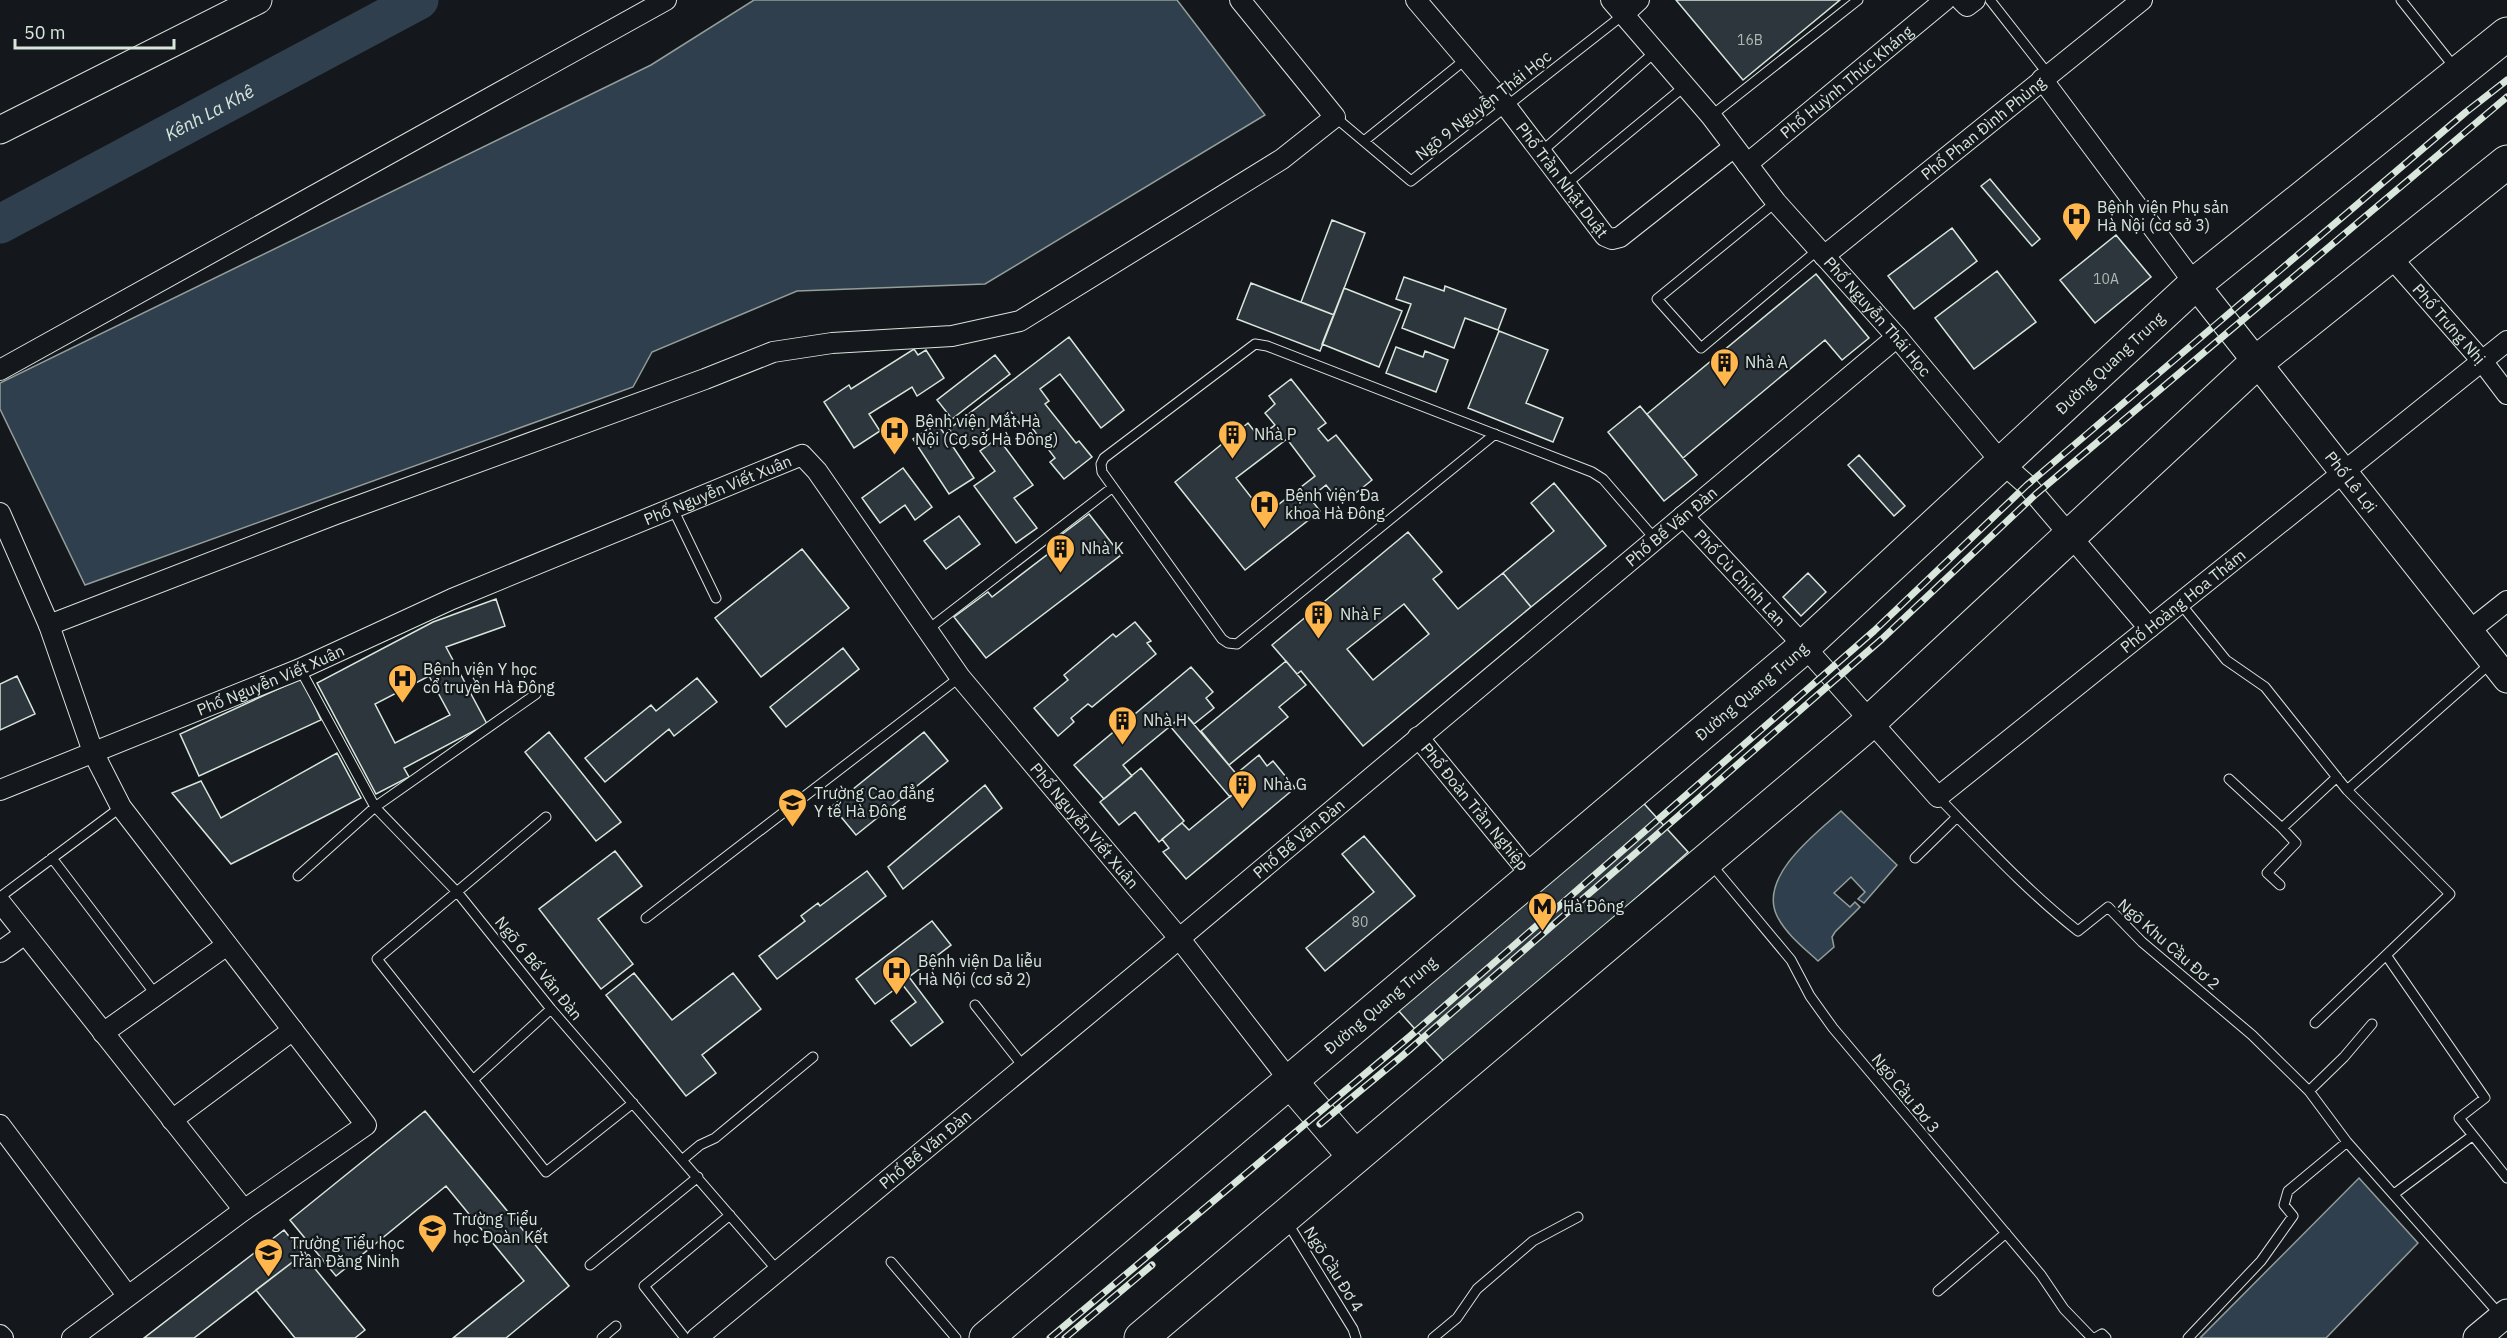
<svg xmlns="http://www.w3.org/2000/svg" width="2507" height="1338" viewBox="0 0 2507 1338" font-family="'IBM Plex Sans',sans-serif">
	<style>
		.water { fill: #2f3f4d; stroke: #939e99; stroke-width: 1.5 }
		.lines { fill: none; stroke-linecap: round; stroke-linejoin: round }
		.river { stroke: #2f3f4d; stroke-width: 39 }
		.building { fill: #2c363c; stroke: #d8e6dc; stroke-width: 1.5; fill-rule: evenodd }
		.lane-casing { stroke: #d8e6dc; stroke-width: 11 }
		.street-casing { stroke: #d8e6dc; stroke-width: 22 }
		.secondary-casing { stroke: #d8e6dc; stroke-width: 29 }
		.highway-casing { stroke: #d8e6dc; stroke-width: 35 }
		.lane { stroke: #14181c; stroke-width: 9 }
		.street { stroke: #14181c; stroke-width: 20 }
		.secondary { stroke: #14181c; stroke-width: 27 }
		.highway { stroke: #14181c; stroke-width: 33 }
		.rail-casing { stroke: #d8e6dc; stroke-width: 7 }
		.rail { stroke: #14181c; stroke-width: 4.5; stroke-dasharray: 14; stroke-linecap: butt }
		.labels { text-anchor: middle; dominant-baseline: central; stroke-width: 4.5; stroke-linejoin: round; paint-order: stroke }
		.number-label { font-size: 14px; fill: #adbab4 }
		.street-label { font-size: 16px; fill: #d8e6dc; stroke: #14181c }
		.poi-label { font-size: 16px; fill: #d8e6dc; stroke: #14181c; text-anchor: start }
		.water-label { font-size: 18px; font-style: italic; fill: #d8e6dc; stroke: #14181c }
	</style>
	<rect width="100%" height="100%" fill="#14181c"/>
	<path class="water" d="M 754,0 L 1177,0 L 1265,115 L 985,284 L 797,291 L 652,352 L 633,387 L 85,585 L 0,409 L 0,383 L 651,65 Z
		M 1841,811 L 1897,865 L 1864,903 L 1858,899 L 1865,892 L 1851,877 L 1834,893 L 1850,907 L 1855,902 L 1860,907 L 1835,932 L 1832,937 L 1834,947 L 1818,961 C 1804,948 1786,934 1777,916 C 1758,877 1816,833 1841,811 Z
		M 2359,1178 L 2418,1243 L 2326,1338 L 2200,1338 Z"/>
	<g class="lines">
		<path class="river" id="s1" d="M 0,224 L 419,0"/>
	</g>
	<path class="building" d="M 1676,0 L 1840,0 L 1743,80 Z
		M 1990,179 L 2040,239 L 2032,246 L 1981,186 Z
		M 1332,220 L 1365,233 L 1334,315 L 1301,302 Z
		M 1952,228 L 1977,261 L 1914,309 L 1888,276 Z
		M 2116,235 L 2151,277 L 2095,323 L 2060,280 Z
		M 1997,271 L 2036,322 L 1974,369 L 1935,318 Z
		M 1816,274 L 1869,338 L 1842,360 L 1825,340 L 1683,458 L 1647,414 Z
		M 1404,277 L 1444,291 L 1445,286 L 1506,309 L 1498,330 L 1465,318 L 1454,348 L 1402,328 L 1411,304 L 1396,299 Z
		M 1251,283 L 1334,315 L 1320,351 L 1237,319 Z
		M 1344,288 L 1402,311 L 1379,367 L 1322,344 Z
		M 1499,331 L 1548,350 L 1526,403 L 1563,418 L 1553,442 L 1468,408 Z
		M 1069,337 L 1124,410 L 1101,428 L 1060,374 L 1040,389 L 1049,401 L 1045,404 L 1076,443 L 1079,441 L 1092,457 L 1064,479 L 1050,462 L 1055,458 L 1026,420 L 1020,424 L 1011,412 L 964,448 L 949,429 Z
		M 1396,347 L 1423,357 L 1425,351 L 1448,360 L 1436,392 L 1386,373 Z
		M 914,349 L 918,355 L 926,350 L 944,378 L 917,396 L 912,387 L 869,414 L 880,431 L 854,448 L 824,402 L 849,385 L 851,389 Z
		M 995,355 L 1010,374 L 952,419 L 937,400 Z
		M 1291,379 L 1326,423 L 1318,429 L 1328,441 L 1336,435 L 1372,480 L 1351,497 L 1344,487 L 1334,495 L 1326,485 L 1310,498 L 1320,511 L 1245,570 L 1175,482 L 1248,423 L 1259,437 L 1275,425 L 1265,413 L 1275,404 L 1269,396 ZM 1287,439 L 1315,476 L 1265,515 L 1236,478 Z
		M 1640,406 L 1697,475 L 1664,501 L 1608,432 Z
		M 937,423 L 974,478 L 949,494 L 913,439 Z
		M 998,438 L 1033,485 L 1014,498 L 1037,528 L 1016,543 L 974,486 L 995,471 L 980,451 Z
		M 1859,455 L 1905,506 L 1894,516 L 1848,465 Z
		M 903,468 L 932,507 L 915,520 L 905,505 L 880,523 L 862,498 Z
		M 1554,483 L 1606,546 L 1531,607 L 1503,573 L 1554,531 L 1531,503 Z
		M 1089,514 L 1121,555 L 986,658 L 954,617 L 988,592 L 992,597 L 1061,544 L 1057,538 Z
		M 959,516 L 980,544 L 946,569 L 924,541 Z
		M 1408,532 L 1442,572 L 1433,579 L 1458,609 L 1503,573 L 1531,607 L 1363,746 L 1301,671 L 1297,674 L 1272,645 ZM 1404,604 L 1429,634 L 1373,680 L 1347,649 Z
		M 802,549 L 849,608 L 761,677 L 715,618 Z
		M 1808,573 L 1826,592 L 1801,616 L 1783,597 Z
		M 496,599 L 505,626 L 446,647 L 487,724 L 404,768 L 409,777 L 376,794 L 317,683 L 433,622 ZM 429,676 L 450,715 L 395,743 L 375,704 Z
		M 1135,622 L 1151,641 L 1147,643 L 1156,654 L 1092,707 L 1088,704 L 1071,718 L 1074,722 L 1058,736 L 1034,708 L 1068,680 L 1064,675 L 1113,634 L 1116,637 Z
		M 843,648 L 859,669 L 786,727 L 770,707 Z
		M 1286,661 L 1306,685 L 1279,707 L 1288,717 L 1229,765 L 1201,731 Z
		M 1191,667 L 1213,692 L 1206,698 L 1214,708 L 1194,724 L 1185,714 L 1123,765 L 1132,776 L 1104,799 L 1074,765 Z
		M 17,676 L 35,714 L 0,730 L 0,684 Z
		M 302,678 L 321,720 L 199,776 L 180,734 Z
		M 697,678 L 717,702 L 674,736 L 669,729 L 605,782 L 585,758 L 651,705 L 656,711 Z
		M 1185,714 L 1245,784 L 1230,797 L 1170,726 Z
		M 549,732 L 621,822 L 596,841 L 525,752 Z
		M 924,732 L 948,761 L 856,835 L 832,806 Z
		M 337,753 L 361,798 L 231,864 L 172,793 L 201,781 L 221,818 Z
		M 1259,755 L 1267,766 L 1273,761 L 1295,788 L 1186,879 L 1163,852 L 1169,848 L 1162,839 L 1182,823 L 1189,830 L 1245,784 L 1236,774 Z
		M 1141,768 L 1184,821 L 1159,842 L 1135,812 L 1119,825 L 1100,802 Z
		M 985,785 L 1002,808 L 903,889 L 888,867 Z
		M 1637,796 L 1688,852 L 1448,1066 L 1397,1009 Z
		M 1364,836 L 1415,896 L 1325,971 L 1306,948 L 1374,892 L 1342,854 Z
		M 615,851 L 642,886 L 598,919 L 633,964 L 601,989 L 539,909 Z
		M 867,871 L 886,896 L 777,979 L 759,956 L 805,921 L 801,916 L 818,903 L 820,906 Z
		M 932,921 L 951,945 L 909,977 L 943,1022 L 911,1046 L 891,1021 L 916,1002 L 902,984 L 875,1004 L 856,979 Z
		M 634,973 L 672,1020 L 733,973 L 761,1009 L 702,1055 L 716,1073 L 686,1096 L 606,995 Z
		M 425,1111 L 569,1286 L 506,1338 L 453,1338 L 524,1281 L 446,1186 L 336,1276 L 290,1220 Z
		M 284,1230 L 303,1254 L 194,1338 L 144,1338 Z
		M 303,1254 L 365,1330 L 355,1338 L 295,1338 L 256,1290 Z"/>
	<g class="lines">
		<defs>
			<path id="lane" d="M 1990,0 L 2048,74
				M 2401,0 L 2455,68
				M 1711,116 L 1858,0
				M 1335,117 L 1411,181 L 1623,15
				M 1364,141 L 1466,59
				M 1540,153 L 1655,52
				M 1565,185 L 1685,86
				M 1776,202 L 1657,299 L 1701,348 L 1819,249
				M 1495,434 L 1237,644 L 1228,643 L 1222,639 L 1102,472 L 1101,464 L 1104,458 L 1255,344 L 1267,346 L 1592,472 L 1603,479 L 1655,539
				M 673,509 L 716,598
				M 2180,603 L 2226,660 L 2265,687 L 2347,790
				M 926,631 L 1113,487
				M 300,669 L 375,807 L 458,893 L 551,1009 L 778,1271
				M 2229,779 L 2282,828 L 2337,777
				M 1938,797 C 1984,844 2027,891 2078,931 L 2108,907 L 2142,942 L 2252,1035 L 2309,1091 L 2347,1142 L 2501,1316
				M 52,858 L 156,995
				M 1915,858 L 1957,817
				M 1711,864 L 1791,960 L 1810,996 L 1833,1028 L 2041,1275 L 2064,1309 L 2092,1338
				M 298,876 L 375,807 L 536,694
				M 2280,885 L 2267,873 L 2296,843 L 2282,828
				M 0,897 L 121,807
				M 646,918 L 960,677
				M 2386,955 L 2485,1098 L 2459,1118 L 2507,1178
				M 975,1005 L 1023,1066
				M 551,1009 L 473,1080 L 546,1172 L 633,1103
				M 2315,1023 L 2450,894 L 2347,790 L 2491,663
				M 473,1080 L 377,959 L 546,817
				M 2309,1091 L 2344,1057 L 2372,1024
				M 682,1160 L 700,1145 L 715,1138 L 813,1057
				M 2394,1194 L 2472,1136
				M 1287,1222 L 1353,1329 L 1356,1338
				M 891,1262 L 956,1338
				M 590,1265 L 698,1177
				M 1938,1291 L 2006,1233
				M 602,1338 L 616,1326
				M 685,1338 L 644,1286 L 730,1215
				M 1433,1338 L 1457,1318 L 1477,1289 L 1533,1241 L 1578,1217
				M 2095,1338 L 2102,1334 L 2106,1338
				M 2188,1338 L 2261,1261 L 2293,1216 L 2284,1205 L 2288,1191 L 2347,1142"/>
			<g id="street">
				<path id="s2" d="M 1416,0 L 1506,106 L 1605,236 L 1612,239 L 1620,237 L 1734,147"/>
				<path id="s3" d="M 1611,0 L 1711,116 L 1776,202 L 1897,337 L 2002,463 L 2027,485 L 2149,628"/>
				<path d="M 1961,0 L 1967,6 L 1975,0"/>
				<path d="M 1623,15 L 1639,0"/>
				<path d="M 2042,79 L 2195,284"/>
				<path id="s4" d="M 1747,164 L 1945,0"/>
				<path id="s5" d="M 1824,256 L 2142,0"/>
				<path id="s6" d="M 2390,256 L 2482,361 L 2507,394"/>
				<path d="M 0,370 L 666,0"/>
				<path d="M 0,513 L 49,625 L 336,514 L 705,379 L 773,352 L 832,343 L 952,336 L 1020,321 L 1282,159 L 1335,117 L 1240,0"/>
				<path id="s7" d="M 1683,516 L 1804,646 L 1938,797 L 2507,341"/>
				<path d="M 49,625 L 93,752 L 121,807 L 366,1125 L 244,1210 L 72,1338"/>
				<path d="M 2469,631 L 2507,601"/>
				<path id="s8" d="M 1418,737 L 1532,876"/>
				<path id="s9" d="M 0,790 L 300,669 L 452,599 L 802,455 L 817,471 L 960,677 L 1179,938 L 1290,1081"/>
				<path d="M 0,902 L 244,1210"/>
				<path d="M 0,952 L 25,934"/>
				<path d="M 103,1033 L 227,945"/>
				<path d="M 172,1120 L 293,1030"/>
				<path d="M 0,1125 L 127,1295"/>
				<path d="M 0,1335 L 3,1338"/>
				<path id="s10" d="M 697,1338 L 1162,953 L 1897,337"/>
			</g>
			<g id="secondary">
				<path d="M 0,130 L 258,0"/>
				<path id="s11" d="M 2195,284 L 2507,679"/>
				<path d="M 2477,1338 L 2507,1313"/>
			</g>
			<g id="highway">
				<path d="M 1290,1081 L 1355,1157"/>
				<path id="s12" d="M 986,1338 L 1797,653 L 2195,284 L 2507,34"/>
				<path d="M 1141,1338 L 1861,730 L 2257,362 L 2507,162"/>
			</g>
		</defs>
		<use href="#lane" class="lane-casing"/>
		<use href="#street" class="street-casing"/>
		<use href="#secondary" class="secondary-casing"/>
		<use href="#highway" class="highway-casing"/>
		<use href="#lane" class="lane"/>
		<use href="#street" class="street"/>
		<use href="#secondary" class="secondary"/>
		<use href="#highway" class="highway"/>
		<defs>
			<path id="rail" d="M 1320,1124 L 1401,1057 L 1882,639 L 2036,494 L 2507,97
				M 1050,1338 L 1409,1037 L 1874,631 L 2027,485 L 2466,112 L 2507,80
				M 1065,1338 L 1152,1265"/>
		</defs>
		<use href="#rail" class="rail-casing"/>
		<use href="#rail" class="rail"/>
	</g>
	<defs>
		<symbol id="hospital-pin" viewBox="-11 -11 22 30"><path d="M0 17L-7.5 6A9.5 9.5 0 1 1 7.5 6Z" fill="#ffb74d" stroke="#14181c"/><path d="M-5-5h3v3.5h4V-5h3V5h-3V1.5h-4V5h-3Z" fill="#111"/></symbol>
		<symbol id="building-pin" viewBox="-11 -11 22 30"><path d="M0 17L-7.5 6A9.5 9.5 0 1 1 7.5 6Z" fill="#ffb74d" stroke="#14181c"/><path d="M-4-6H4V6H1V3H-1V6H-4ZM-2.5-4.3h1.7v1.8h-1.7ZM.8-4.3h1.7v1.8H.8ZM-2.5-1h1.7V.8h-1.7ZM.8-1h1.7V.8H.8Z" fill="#111"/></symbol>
		<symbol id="university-pin" viewBox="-11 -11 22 30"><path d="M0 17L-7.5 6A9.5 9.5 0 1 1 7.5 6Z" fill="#ffb74d" stroke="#14181c"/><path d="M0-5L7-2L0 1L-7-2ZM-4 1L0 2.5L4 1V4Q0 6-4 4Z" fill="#111"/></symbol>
		<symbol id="metro-pin" viewBox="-11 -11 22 30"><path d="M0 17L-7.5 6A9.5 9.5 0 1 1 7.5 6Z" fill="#ffb74d" stroke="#14181c"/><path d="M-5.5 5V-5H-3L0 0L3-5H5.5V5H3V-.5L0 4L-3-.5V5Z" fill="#111"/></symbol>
		<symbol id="school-pin" viewBox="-11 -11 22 30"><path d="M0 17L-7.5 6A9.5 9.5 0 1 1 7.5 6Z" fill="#ffb74d" stroke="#14181c"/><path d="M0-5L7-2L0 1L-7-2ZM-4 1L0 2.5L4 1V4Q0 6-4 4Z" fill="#111"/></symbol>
	</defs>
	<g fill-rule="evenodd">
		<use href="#hospital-pin" x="2060" y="200" width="33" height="45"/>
		<use href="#building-pin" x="1708" y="346" width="33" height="45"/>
		<use href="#hospital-pin" x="878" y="414" width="33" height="45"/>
		<use href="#building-pin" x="1216" y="418" width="33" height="45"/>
		<use href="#hospital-pin" x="1248" y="488" width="33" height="45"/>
		<use href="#building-pin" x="1044" y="532" width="33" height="45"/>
		<use href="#building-pin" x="1302" y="598" width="33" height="45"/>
		<use href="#hospital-pin" x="386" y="662" width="33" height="45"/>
		<use href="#building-pin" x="1106" y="704" width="33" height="45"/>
		<use href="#building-pin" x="1226" y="768" width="33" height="45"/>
		<use href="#university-pin" x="776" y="786" width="33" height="45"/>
		<use href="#metro-pin" x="1526" y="890" width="33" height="45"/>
		<use href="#hospital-pin" x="880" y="954" width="33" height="45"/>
		<use href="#school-pin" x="416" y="1212" width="33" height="45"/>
		<use href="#school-pin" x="252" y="1236" width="33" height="45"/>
	</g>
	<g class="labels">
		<g class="number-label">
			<text x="1750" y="40">16B</text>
			<text x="2106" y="279">10A</text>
			<text x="1360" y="922">80</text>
		</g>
		<g class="street-label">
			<text stroke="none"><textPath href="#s4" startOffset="129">Phố Huỳnh Thúc Kháng</textPath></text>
			<text transform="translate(1483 105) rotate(-38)">Ngõ 9 Nguyễn Thái Học</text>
			<text stroke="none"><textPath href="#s5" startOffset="204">Phố Phan Đình Phùng</textPath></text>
			<text stroke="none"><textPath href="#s2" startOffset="232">Phố Trần Nhật Duật</textPath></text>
			<text stroke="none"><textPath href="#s3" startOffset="414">Phố Nguyễn Thái Học</textPath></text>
			<text stroke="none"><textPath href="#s6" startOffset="90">Phố Trưng Nhị</textPath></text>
			<text stroke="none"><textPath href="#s12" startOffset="1488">Đường Quang Trung</textPath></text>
			<text stroke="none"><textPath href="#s11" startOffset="252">Phố Lê Lợi</textPath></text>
			<text stroke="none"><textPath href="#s9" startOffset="778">Phố Nguyễn Viết Xuân</textPath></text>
			<text stroke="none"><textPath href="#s10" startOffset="1268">Phố Bế Văn Đàn</textPath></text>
			<text stroke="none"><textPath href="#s7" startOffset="84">Phố Cù Chính Lan</textPath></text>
			<text stroke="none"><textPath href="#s7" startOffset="693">Phố Hoàng Hoa Thám</textPath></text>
			<text stroke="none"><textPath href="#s9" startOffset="292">Phố Nguyễn Viết Xuân</textPath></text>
			<text stroke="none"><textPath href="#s12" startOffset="1002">Đường Quang Trung</textPath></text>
			<text stroke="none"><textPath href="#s8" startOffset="90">Phố Đoàn Trần Nghiệp</textPath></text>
			<text stroke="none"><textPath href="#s9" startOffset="1336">Phố Nguyễn Viết Xuân</textPath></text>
			<text stroke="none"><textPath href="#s10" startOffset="782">Phố Bế Văn Đàn</textPath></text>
			<text transform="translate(2169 944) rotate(41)">Ngõ Khu Cầu Đơ 2</text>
			<text transform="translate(539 968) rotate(51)">Ngõ 6 Bế Văn Đàn</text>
			<text stroke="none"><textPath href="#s12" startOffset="516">Đường Quang Trung</textPath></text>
			<text transform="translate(1906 1093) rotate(51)">Ngõ Cầu Đơ 3</text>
			<text stroke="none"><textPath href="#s10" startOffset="296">Phố Bế Văn Đàn</textPath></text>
			<text transform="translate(1334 1269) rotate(58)">Ngõ Cầu Đơ 4</text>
		</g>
		<g class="poi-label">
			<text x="2097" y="207">Bệnh viện Phụ sản<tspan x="2097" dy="18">Hà Nội (cơ sở 3)</tspan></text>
			<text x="1745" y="362">Nhà A</text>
			<text x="915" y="421">Bệnh viện Mắt Hà<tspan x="915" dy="18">Nội (Cơ sở Hà Đông)</tspan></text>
			<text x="1254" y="434">Nhà P</text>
			<text x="1285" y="495">Bệnh viện Đa<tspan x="1285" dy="18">khoa Hà Đông</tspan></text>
			<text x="1081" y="548">Nhà K</text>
			<text x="1340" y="614">Nhà F</text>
			<text x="423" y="669">Bệnh viện Y học<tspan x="423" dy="18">cổ truyền Hà Đông</tspan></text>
			<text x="1143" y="720">Nhà H</text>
			<text x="1263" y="784">Nhà G</text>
			<text x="814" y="793">Trường Cao đẳng<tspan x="814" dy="18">Y tế Hà Đông</tspan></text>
			<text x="1563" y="906">Hà Đông</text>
			<text x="918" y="961">Bệnh viện Da liễu<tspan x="918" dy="18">Hà Nội (cơ sở 2)</tspan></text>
			<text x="453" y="1219">Trường Tiểu<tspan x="453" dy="18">học Đoàn Kết</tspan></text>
			<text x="290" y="1243">Trường Tiểu học<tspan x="290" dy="18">Trần Đăng Ninh</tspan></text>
		</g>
		<g class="water-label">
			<text stroke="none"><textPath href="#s1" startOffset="237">Kênh La Khê</textPath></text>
		</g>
	</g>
	<path d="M15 39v9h159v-9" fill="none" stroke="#d8e6dc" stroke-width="3"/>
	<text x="24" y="39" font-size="18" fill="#d8e6dc" stroke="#14181c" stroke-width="4.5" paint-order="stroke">50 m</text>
</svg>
